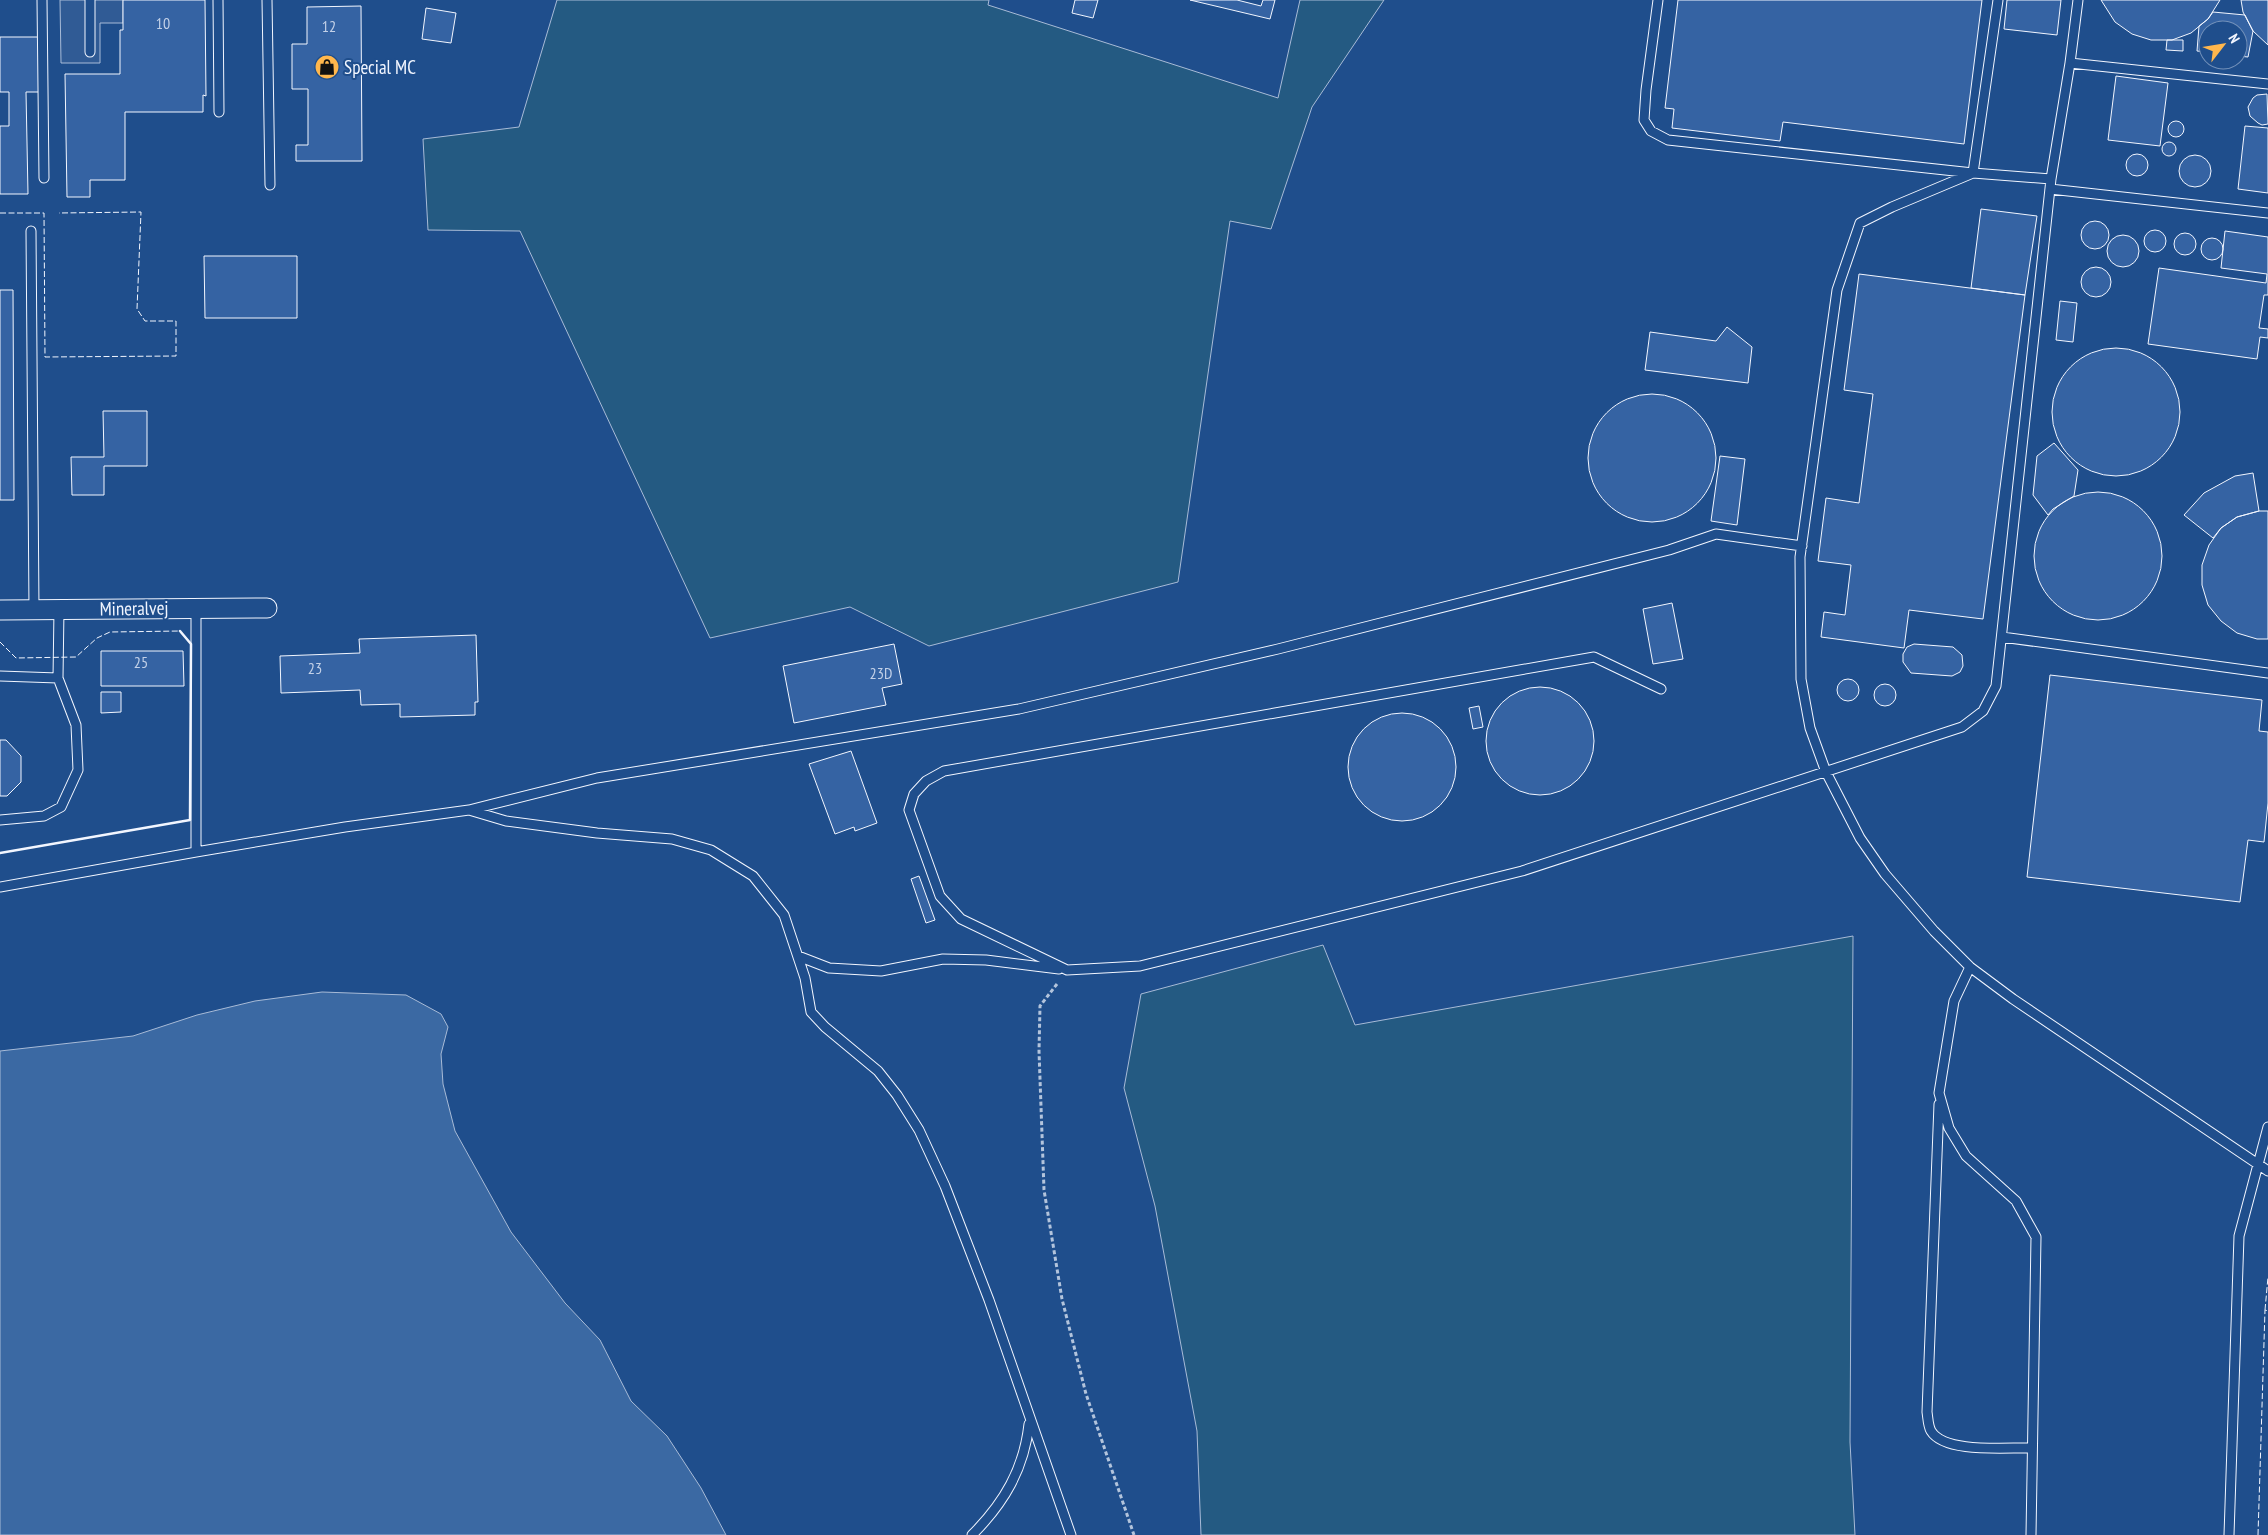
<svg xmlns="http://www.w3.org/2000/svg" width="2268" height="1535" viewBox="0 0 2268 1535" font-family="'PT Sans Narrow',sans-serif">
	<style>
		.green { fill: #245a82; stroke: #a8bbd7 }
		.parking { fill: #305b95; stroke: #a8bbd7 }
		.water { fill: #3b69a3; stroke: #a8bbd7 }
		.building { fill: #3563a3; stroke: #f2f6ff }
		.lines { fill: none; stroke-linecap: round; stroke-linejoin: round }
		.service-casing { stroke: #f2f6ff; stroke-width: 11 }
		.minor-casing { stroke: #f2f6ff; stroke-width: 21 }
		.path { stroke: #b3c4dc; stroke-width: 3; stroke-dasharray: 4 2.5; stroke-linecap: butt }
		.service { stroke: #1f4e8c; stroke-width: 9 }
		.minor { stroke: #1f4e8c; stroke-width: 19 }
		.fence { stroke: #f2f6ff; stroke-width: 1; stroke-dasharray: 6 2.5; stroke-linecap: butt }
		.wall { stroke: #f2f6ff; stroke-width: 2.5 }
		.labels { text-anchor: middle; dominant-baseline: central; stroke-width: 4; stroke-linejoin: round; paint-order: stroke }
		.number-label { font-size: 16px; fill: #c3d1e8 }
		.poi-label { font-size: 19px; fill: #f2f6ff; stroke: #1f4e8c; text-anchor: start }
		.street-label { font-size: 19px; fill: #f2f6ff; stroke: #1f4e8c }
	</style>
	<rect width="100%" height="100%" fill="#1f4e8c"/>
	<path class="green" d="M 557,0 L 989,0 L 988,5 L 1278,98 L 1300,0 L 1384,0 L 1312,107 L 1271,229 L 1230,221 L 1178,582 L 929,646 L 850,607 L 710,638 L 520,231 L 428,230 L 423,139 L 519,127 Z
		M 1853,936 L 1850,1442 L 1855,1535 L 1201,1535 L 1197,1431 L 1155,1206 L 1124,1088 L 1141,994 L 1323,945 L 1355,1025 Z"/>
	<path class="parking" d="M 60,0 L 123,0 L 123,23 L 100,23 L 100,63 L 61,63 Z"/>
	<path class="water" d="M 322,992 L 406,995 L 441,1014 L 448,1027 L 441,1054 L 443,1084 L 455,1131 L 511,1232 L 565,1303 L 600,1340 L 631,1401 L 667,1436 L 701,1488 L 726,1535 L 0,1535 L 0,1051 L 133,1036 L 197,1015 L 255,1001 Z"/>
	<path class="building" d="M 123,0 L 205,0 L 206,96 L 203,95 L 203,112 L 125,112 L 125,180 L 90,180 L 90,197 L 67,197 L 65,74 L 120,74 L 120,30 L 123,30 Z
		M 1075,0 L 1098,0 L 1093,18 L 1072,13 Z
		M 1190,0 L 1237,0 L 1261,6 L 1263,0 L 1275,0 L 1270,19 Z
		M 1678,0 L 1982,0 L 1964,144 L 1783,122 L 1780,141 L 1672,128 L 1674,109 L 1665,108 Z
		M 2007,0 L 2061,0 L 2057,35 L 2004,29 Z
		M 2101,0 L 2220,0 L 2208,19 L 2191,33 L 2172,40 L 2151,40 L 2132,34 L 2115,22 Z
		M 2241,0 L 2268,0 L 2268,45 L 2253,31 L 2243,12 Z
		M 361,6 L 362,161 L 296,161 L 296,145 L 308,145 L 308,89 L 292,89 L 292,44 L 307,44 L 307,7 Z
		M 426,8 L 456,13 L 451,43 L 422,39 Z
		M 2213,12 L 2245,15 L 2253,31 L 2248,57 L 2238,56 L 2238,30 L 2208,30 L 2208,52 L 2197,51 L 2199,26 L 2208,19 Z
		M 0,37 L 39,37 L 39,92 L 26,92 L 28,194 L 0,194 L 0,126 L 9,126 L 9,92 L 0,92 Z
		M 2167,40 L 2183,40 L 2183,51 L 2166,50 Z
		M 2116,76 L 2168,83 L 2160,146 L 2108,140 Z
		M 2267,94 L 2268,124 L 2262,125 L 2258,123 L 2250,116 L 2248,107 L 2253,98 L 2257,95 Z
		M2168 129a8 8 0 1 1 16 0a8 8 0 1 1-16 0Z
		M 2245,126 L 2268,128 L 2268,193 L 2238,189 Z
		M2162 149a7 7 0 1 1 14 0a7 7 0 1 1-14 0Z
		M2126 165a11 11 0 1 1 22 0a11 11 0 1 1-22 0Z
		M2179 171a16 16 0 1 1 32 0a16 16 0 1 1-32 0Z
		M 1981,209 L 2037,216 L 2025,295 L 1971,288 Z
		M2081 235a14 14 0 1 1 28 0a14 14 0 1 1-28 0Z
		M2144 241a11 11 0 1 1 22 0a11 11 0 1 1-22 0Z
		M 2225,231 L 2268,237 L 2268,295 L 2264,295 L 2259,328 L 2268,329 L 2268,338 L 2260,337 L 2257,359 L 2148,344 L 2159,268 L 2266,283 L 2267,274 L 2221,268 Z
		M2174 244a11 11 0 1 1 22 0a11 11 0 1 1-22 0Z
		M2107 251a16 16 0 1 1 32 0a16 16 0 1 1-32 0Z
		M2201 249a11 11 0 1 1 22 0a11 11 0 1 1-22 0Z
		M 204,256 L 297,256 L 297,318 L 205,318 Z
		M2081 282a15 15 0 1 1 30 0a15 15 0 1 1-30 0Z
		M 1859,274 L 2025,295 L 1983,619 L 1909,610 L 1904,648 L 1821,637 L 1824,612 L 1845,615 L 1851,565 L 1818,561 L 1826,498 L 1859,503 L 1873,394 L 1844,390 Z
		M 0,290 L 13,290 L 14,500 L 0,500 Z
		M 2060,301 L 2077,303 L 2073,342 L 2056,340 Z
		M 1727,327 L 1752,347 L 1748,383 L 1645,370 L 1650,332 L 1716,341 Z
		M2052 412a64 64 0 1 1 128 0a64 64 0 1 1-128 0Z
		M1588 458a64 64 0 1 1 128 0a64 64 0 1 1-128 0Z
		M 103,411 L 147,411 L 147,466 L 104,466 L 104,495 L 72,495 L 71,457 L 104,457 Z
		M 2054,443 L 2078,470 L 2074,496 L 2053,509 L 2048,515 L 2033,495 L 2037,456 Z
		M 1720,456 L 1745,459 L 1737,525 L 1711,521 Z
		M 2253,473 L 2259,511 L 2237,517 L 2221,528 L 2213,538 L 2184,515 L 2204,493 L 2235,476 Z
		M2034 556a64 64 0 1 1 128 0a64 64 0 1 1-128 0Z
		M 2259,511 L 2268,511 L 2268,639 L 2257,639 L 2237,633 L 2221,621 L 2208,605 L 2202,585 L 2202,565 L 2209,545 L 2221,528 L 2237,517 Z
		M 1672,603 L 1683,659 L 1653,664 L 1643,609 Z
		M 476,635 L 478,702 L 475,702 L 475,715 L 400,717 L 400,704 L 361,705 L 360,690 L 281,693 L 280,656 L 360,653 L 359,639 Z
		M 894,644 L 902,684 L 882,688 L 886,705 L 794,723 L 783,666 Z
		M 1914,644 L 1953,647 L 1962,655 L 1963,666 L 1960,672 L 1952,676 L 1911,673 L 1903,662 L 1903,654 L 1907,647 Z
		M 101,651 L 183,651 L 184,686 L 101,686 Z
		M 2050,675 L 2262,700 L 2259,731 L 2268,732 L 2268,803 L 2264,842 L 2248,840 L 2240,902 L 2027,877 Z
		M1837 690a11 11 0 1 1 22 0a11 11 0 1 1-22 0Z
		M1874 695a11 11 0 1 1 22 0a11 11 0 1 1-22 0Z
		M1486 741a54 54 0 1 1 108 0a54 54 0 1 1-108 0Z
		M 101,692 L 121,692 L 121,712 L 101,713 Z
		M 1479,706 L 1483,727 L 1473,729 L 1469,708 Z
		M1348 767a54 54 0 1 1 108 0a54 54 0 1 1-108 0Z
		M 0,740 L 6,740 L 21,756 L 21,782 L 7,796 L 0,796 Z
		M 851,751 L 877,823 L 855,831 L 854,827 L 835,834 L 809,764 Z
		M 919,876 L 935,920 L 926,923 L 911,879 Z"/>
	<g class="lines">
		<defs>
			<path id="service" d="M 42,0 L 44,178
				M 90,0 L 90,52
				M 218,0 L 219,112
				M 267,0 L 270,185
				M 1658,0 L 1646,90 L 1644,120 L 1651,131 L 1668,140 L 1973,173 L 1998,0
				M 2078,0 L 2070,63 L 2051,179 L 1973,173 L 1892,207 L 1860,223 L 1837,290 L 1800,557 L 1801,679 L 1810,728 L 1826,772 L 1860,838 L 1885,874 L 1934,931 L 1970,967 L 2013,999 L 2268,1171
				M 2070,63 L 2268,84
				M 2050,189 L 2268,213
				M 31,231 L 34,609
				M 196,608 L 196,852 L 345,827 L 469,810 L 597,778 L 1019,709 L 1278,649 L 1669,550 L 1716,534 L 1802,546
				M 2002,637 L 2268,673
				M 0,676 L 58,678
				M 1661,689 L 1594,657 L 944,771 L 926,781 L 914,794 L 909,810 L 940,896 L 961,919 L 1067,970 L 1140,966 L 1522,871 L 1962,727 L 1983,711 L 1996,686 L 2051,179
				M 469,810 L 506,821 L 597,833 L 672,839 L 711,850 L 753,876 L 784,915 L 805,978 L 811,1012 L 825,1027 L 878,1071 L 897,1095 L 919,1130 L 945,1186 L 989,1300 L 1071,1535
				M 0,820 L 44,816 L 61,807 L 78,770 L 76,725 L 58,678 L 59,609
				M 0,887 L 196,852
				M 798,956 L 829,968 L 881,971 L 943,959 L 986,960 L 1059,969
				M 1970,967 L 1954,1001 L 1939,1093 L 1949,1128 L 1966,1156 L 2016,1201 L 2036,1237 L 2031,1535
				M 1939,1104 L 1927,1412 C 1928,1418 1928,1426 1931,1431 C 1945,1454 2008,1447 2032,1448
				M 972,1535 C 1004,1503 1024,1469 1029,1424
				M 2229,1535 L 2239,1236 L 2268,1127"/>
			<path id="minor" d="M 0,610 L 267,608"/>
		</defs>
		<use href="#service" class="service-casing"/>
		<use href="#minor" class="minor-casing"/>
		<path class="path" d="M 1057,984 L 1040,1006 L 1039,1051 L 1044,1190 L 1062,1299 L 1086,1394 L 1134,1535"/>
		<use href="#service" class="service"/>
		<use href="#minor" class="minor"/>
		<path class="fence" d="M 0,213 L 44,213 L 45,357 L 176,356 L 176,321 L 145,321 L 137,309 L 141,212 L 59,213
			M 0,642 L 16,658 L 76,657 L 97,638 L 110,632 L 180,631
			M 2265,1310 L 2268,1277
			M 2258,1535 L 2265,1310 L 2268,1311"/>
		<path class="wall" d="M 0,853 L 190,820 L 191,644 L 180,631"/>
	</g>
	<defs>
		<symbol id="shop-disc" viewBox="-11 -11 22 22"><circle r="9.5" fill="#ffb74d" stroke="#1f4e8c"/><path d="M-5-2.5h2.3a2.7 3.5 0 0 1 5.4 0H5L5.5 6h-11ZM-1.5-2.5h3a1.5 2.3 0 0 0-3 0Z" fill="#111"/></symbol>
	</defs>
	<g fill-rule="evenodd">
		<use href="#shop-disc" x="313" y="53" width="28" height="28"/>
	</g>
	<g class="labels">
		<g class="number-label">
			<text x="163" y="23">10</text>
			<text x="329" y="26">12</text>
			<text x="141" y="662">25</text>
			<text x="315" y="668">23</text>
			<text x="881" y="673">23D</text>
		</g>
		<g class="poi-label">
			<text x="344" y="67">Special MC</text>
		</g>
		<g class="street-label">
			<text transform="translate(134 608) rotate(-1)">Mineralvej</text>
		</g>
	</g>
	<g transform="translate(2223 45) rotate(59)"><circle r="24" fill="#1f4e8c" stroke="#7391ba"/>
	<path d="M0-4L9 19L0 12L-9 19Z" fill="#ffb74d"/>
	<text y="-8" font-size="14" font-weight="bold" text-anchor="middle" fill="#f2f6ff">N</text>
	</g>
</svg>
